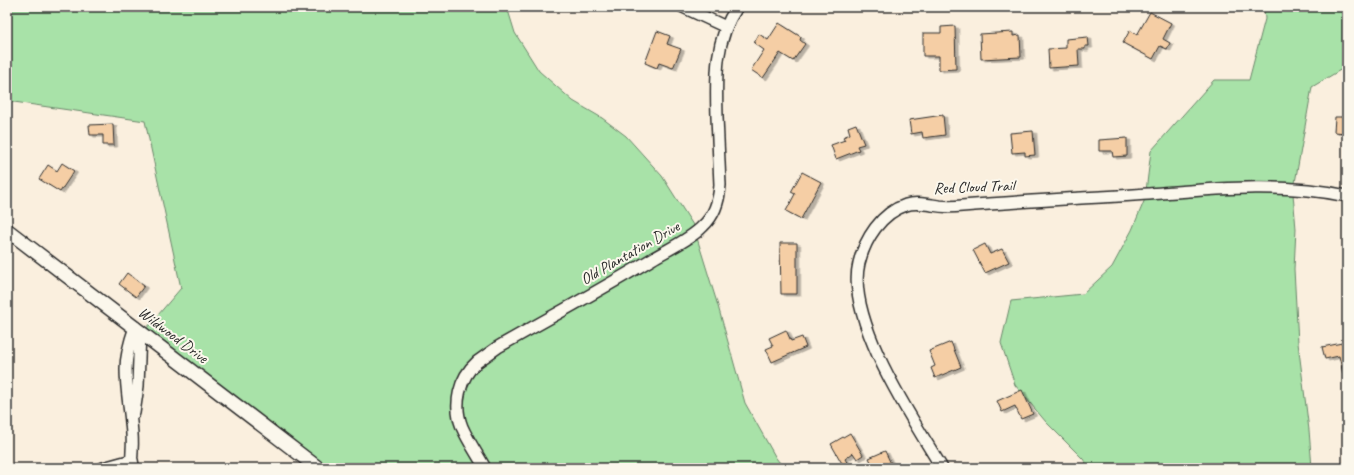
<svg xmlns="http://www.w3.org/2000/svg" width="1354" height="475" viewBox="0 0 1354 475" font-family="Caveat,sans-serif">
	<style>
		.green { fill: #a8e2a8; stroke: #6a866a }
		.building { fill: #f5cea5; stroke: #2b2b2b; filter: url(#shadow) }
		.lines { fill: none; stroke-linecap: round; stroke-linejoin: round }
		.minor-casing { stroke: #2b2b2b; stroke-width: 14 }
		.tertiary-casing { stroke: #2b2b2b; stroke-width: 16 }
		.minor { stroke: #fbf7ec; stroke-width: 11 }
		.tertiary { stroke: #fbf7ec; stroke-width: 13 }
		.labels { text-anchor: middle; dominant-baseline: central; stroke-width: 4; stroke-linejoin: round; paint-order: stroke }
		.street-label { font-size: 16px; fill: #2b2b2b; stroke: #fbf7ec }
	</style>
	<defs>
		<filter id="shadow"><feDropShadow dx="3.5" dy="2" stdDeviation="0" flood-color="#0004"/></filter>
	</defs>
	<rect width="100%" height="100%" fill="#faefde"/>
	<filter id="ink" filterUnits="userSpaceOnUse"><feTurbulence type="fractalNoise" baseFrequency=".025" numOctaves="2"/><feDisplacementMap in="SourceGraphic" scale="8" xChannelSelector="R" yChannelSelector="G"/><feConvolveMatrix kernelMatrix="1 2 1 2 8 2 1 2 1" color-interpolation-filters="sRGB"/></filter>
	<g filter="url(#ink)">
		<path class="green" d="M 7,7 L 507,7 L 515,33 L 539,71 L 573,101 L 602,118 L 626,136 L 662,176 L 693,225 L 718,306 L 745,403 L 776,458 L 784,468 L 326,468 L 146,329 L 181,288 L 145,121 L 7,101 Z
			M 1264,7 L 1347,7 L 1347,66 L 1312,87 L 1293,194 L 1296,229 L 1294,269 L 1298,343 L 1309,430 L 1312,468 L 1089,468 L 1083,459 L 1046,422 L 1015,385 L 1001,343 L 1011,301 L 1083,294 L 1112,267 L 1132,230 L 1145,199 L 1151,151 L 1214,80 L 1249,80 L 1265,19 Z"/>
		<path class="building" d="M 1150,12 L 1171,23 L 1163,39 L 1170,43 L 1167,49 L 1160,46 L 1153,59 L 1123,43 L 1130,30 L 1137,35 Z
			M 779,23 L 801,37 L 800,40 L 805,44 L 793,61 L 780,53 L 763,78 L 751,70 L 764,50 L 754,43 L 759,34 L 768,40 Z
			M 955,26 L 956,69 L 939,70 L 939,56 L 923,56 L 923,33 L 941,33 L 941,27 Z
			M 657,31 L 670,36 L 667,44 L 681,49 L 673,68 L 659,63 L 657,68 L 645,63 Z
			M 1013,32 L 1013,36 L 1020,35 L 1021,57 L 981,59 L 980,34 Z
			M 1088,37 L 1089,46 L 1085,46 L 1085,49 L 1078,49 L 1079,66 L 1049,68 L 1048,49 L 1066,48 L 1066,39 Z
			M 943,115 L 945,135 L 923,138 L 922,132 L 911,134 L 909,120 Z
			M 1335,117 L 1347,117 L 1347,133 L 1334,132 Z
			M 113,124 L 114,145 L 103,145 L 103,135 L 90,135 L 89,125 Z
			M 856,124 L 864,144 L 857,146 L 859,150 L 836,159 L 831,145 L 845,140 L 843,137 L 850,134 L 848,127 Z
			M 1033,131 L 1035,155 L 1025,156 L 1025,152 L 1012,153 L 1010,133 Z
			M 1127,138 L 1127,156 L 1113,157 L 1112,151 L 1099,151 L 1099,140 Z
			M 62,163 L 74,171 L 60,192 L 39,179 L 48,165 L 57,171 Z
			M 802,172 L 821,182 L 801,219 L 786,211 L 795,194 L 791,192 Z
			M 780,243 L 797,243 L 797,294 L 781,294 Z
			M 985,244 L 990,254 L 1002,249 L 1009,262 L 985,273 L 973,250 Z
			M 127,273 L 144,286 L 136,297 L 119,284 Z
			M 786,330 L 791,341 L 802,337 L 806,347 L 772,362 L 766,349 L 773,346 L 769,338 Z
			M 951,342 L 961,367 L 935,378 L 931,368 L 935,366 L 929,351 Z
			M 1347,342 L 1347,373 L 1343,374 L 1339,356 L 1325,359 L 1322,347 Z
			M 1022,390 L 1033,414 L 1021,419 L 1015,406 L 1002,412 L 997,401 Z
			M 850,433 L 863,455 L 857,459 L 853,453 L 845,459 L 848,464 L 844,467 L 831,444 Z
			M 885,451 L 893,468 L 874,468 L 869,458 Z"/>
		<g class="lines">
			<defs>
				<path id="minor" d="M 683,7 L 726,27
					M 134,413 L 138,386 L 140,331
					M 103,468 L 132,460 L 133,465
					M 130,468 C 137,435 126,402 126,369 C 126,355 130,341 135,327
					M 485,468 C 478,455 468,441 462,427 C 453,405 459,378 477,362 C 484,357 491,352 498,347 C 549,318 601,290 652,259 C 667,250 691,239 703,226 C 715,215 719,201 720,185 C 719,162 718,140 717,117 C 716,78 714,41 737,7
					M 942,468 C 913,420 845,319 859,263 C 865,239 881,213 906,205 C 915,202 923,204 932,205 C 942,207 952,207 962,206 C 1024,201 1087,198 1149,194 C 1214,189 1282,182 1347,196"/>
				<path id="tertiary" d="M 7,230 L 318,468"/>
			</defs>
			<use href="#minor" class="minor-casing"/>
			<use href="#tertiary" class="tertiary-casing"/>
			<use href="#minor" class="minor"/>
			<use href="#tertiary" class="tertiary"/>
		</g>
	</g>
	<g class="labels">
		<g class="street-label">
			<text transform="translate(974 187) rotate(-2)">Red Cloud Trail</text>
			<text transform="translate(630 253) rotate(-30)">Old Plantation Drive</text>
			<text transform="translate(173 335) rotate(37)">Wildwood Drive</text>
		</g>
	</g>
	<rect width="1354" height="475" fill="none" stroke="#fbf7ec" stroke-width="24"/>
	<rect x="12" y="12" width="1330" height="451" fill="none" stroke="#2b2b2b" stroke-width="1.5" filter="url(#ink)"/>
</svg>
